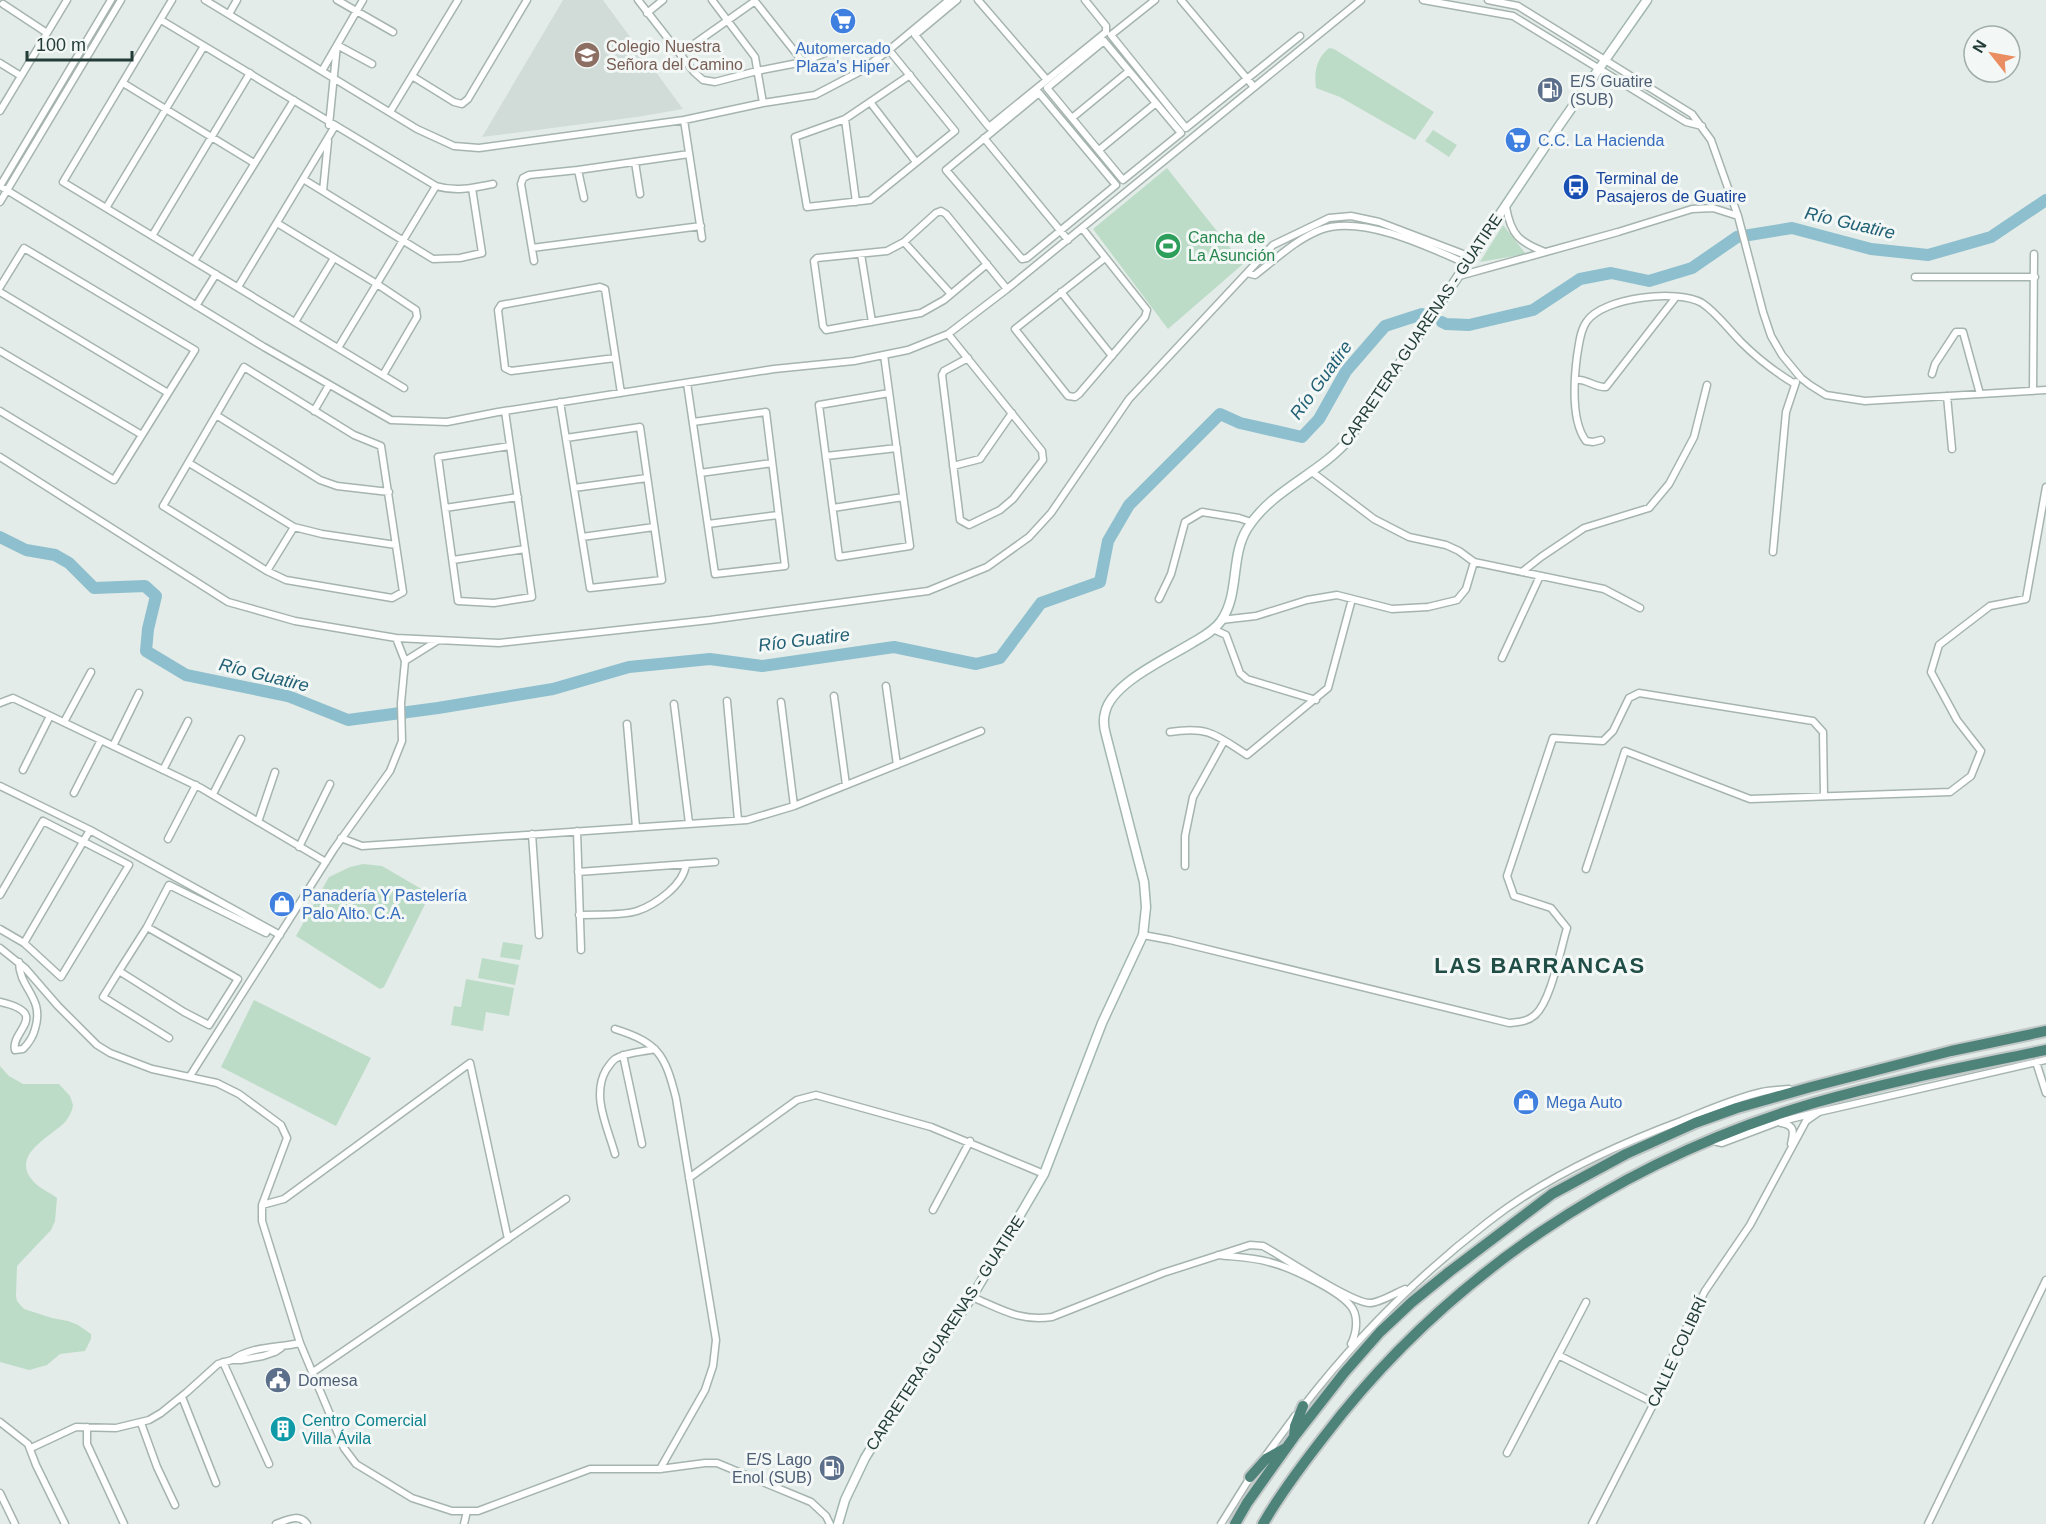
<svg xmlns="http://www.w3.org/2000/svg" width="2046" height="1524" viewBox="0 0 2046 1524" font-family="Helvetica,sans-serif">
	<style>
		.built { fill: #d1dcd8 }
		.green { fill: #bddcc8 }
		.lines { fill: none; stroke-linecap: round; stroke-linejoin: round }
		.river { stroke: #8ebfce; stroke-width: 12 }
		.minor-casing { stroke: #a6b4af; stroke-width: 9 }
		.secondary-casing { stroke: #a2b7b1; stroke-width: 11 }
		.trunk-casing { stroke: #c1c8c7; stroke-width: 14 }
		.minor { stroke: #fff; stroke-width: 6 }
		.secondary { stroke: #fff; stroke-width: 8 }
		.trunk { stroke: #4e837a; stroke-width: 10 }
		.labels { text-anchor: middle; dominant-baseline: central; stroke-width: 6; stroke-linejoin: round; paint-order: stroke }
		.education-label { font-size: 16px; fill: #785e54; stroke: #f3f8f6; text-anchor: start }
		.shop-label { font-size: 16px; fill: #366cbe; stroke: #f3f8f6; text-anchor: start }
		.service-label { font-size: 16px; fill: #4e5e75; stroke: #f3f8f6; text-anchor: start }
		.transit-label { font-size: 16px; fill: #164399; stroke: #f3f8f6; text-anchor: start }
		.leisure-label { font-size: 16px; fill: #27864d; stroke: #f3f8f6; text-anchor: start }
		.street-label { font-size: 16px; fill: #233c37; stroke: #f3f8f6 }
		.culture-label { font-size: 16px; fill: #0d838f; stroke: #f3f8f6; text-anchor: start }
		.water-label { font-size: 18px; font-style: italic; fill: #216075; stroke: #f3f8f6 }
		.district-label { font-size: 22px; font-weight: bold; letter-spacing: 1.5px; fill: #204d46; stroke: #f3f8f6 }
	</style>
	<rect width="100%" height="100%" fill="#e3ece8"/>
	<path class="built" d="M 563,0 L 603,0 L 683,109 L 637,117 L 482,137 Z"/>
	<path class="green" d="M 1329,48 L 1334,49 L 1434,112 L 1415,140 L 1340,97 L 1316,88 C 1314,72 1316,59 1329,48 Z
		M 1433,130 L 1457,145 L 1449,157 L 1425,141 Z
		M 1167,168 L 1243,264 L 1168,329 L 1093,229 Z
		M 1503,225 L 1526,254 L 1480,262 Z
		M 363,864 L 382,866 L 430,894 L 384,987 L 380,989 L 296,936 L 329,877 L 350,867 Z
		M 503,942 L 523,945 L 520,960 L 500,957 Z
		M 482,958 L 519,965 L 515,985 L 478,978 Z
		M 466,979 L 514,988 L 509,1016 L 486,1012 L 483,1031 L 451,1025 L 454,1006 L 461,1007 Z
		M 254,1000 L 371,1058 L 336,1126 L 221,1067 Z
		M 0,1066 L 9,1076 L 23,1084 L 59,1084 L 70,1096 L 73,1105 C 72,1112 68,1120 62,1125 C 46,1139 10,1157 34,1182 C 40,1189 50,1192 57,1198 L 55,1221 L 51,1230 L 17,1266 L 16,1296 L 17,1301 L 24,1309 L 52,1318 L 68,1321 L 78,1325 L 91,1334 L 91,1339 L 85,1351 L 60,1354 L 47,1365 L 29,1370 L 0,1362 Z"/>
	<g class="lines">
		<path class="river" d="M 1442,322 L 1446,324 L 1469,325 L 1533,310 L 1580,279 L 1611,273 L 1649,281 L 1692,268 L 1737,237 L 1792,228 L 1871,249 L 1928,255 L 1991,237 L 2046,200
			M 0,537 L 26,550 L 55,555 L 69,563 L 94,588 L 145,586 L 156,596 L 148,629 L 146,651 L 186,675 L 288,696 L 348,720 L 438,708 L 553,689 L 629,667 L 710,659 L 762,666 L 894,647 L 976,664 L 1000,658 L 1041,603 L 1100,582 L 1108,541 L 1129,505 L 1220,414 L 1240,423 L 1302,437 L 1319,419 L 1346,371 L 1385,326 L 1422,314"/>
		<defs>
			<path id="minor" d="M 172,0 L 63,182 L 404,388
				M 205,0 L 417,129 L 454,146 L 479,148 L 684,120 L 763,103 L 815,95 L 859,72 L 889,50 L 949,0
				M 337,0 L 393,32
				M 638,0 L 694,72 L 703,80 L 715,82 L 757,71 L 803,62 L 830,51
				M 712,0 L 755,57 L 763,103
				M 754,0 L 803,62
				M 957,0 L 915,35 L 989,127 L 1106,32 L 1106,26 L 1085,0
				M 978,0 L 1047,80
				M 1155,0 L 1111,35 L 1186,128 L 1300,36
				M 1181,0 L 1254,87
				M 1423,0 L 1513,16 L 1686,122 L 1702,126
				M 1488,0 L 1518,6 L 1692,114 L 1711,140 L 1738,216 L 1763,312 L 1771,336 L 1782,355 L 1801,378 L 1810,385 L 1826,395 L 1865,401 L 2046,390
				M 3,4 L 47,33
				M 647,13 L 663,0
				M 229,14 L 237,0
				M 161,20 L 436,186 C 456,192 473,188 493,184
				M 1104,41 L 1181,133 L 1123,180 L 1047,88 Z
				M 889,50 L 955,131 L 870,200 L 807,207 L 795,137 L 845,119 L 910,75
				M 680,54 L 755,1
				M 0,63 L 21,76
				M 322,71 L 363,0
				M 412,76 L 454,102 L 462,104 L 468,99 L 527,0
				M 123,83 L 254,163
				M 1039,93 L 1116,185 L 1027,258 L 1022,259 L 946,170 Z
				M 870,102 L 916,162
				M 0,111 L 67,0
				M 390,112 L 458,0
				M 1072,118 L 1129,71
				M 845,119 L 856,202
				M 684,120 L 702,238
				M 329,125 L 337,45 L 372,64
				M 984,138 L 1068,240
				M 1099,150 L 1156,103
				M 635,162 L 640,194
				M 578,170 L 584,198
				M 303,179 L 433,259 L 460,258 L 482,253 L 472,188
				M 0,186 L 264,347 L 391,420 L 447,422 L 498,412 L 774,369 L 854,361 L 908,350 L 948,334 L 1007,289 L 1361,0
				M 0,186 L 111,0
				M 323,191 L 328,141
				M 0,202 L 121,0
				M 1506,207 C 1511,235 1519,242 1545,252
				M 106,208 L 204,46
				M 277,223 L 377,284 L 416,310 L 417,317 L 383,375
				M 1082,228 L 1147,310 L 1145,317 L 1079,394 L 1075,397 L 1068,396 L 1015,329 L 1105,258
				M 152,236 L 250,73
				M 904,242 L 951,294
				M 532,248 L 701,226
				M 861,254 L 872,322
				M 194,261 L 294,100
				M 534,261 L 521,184 L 523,178 L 529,175 L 578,170 L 689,154
				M 987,264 L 944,300 L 921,313 L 826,330 L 823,326 L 814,261 L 817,258 L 887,251 L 904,242 L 936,213 L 941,211 L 946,214 L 1007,289
				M 1247,273 L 1255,275 C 1276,259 1295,240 1320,230 C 1361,214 1429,247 1467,264
				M 1459,276 L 1618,232 L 1692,209 L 1713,208 L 1738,216
				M 1915,277 L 2035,277
				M 0,287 L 24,248 L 195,350 L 114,480 L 0,411
				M 238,287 L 335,126
				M 0,292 L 168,393
				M 1061,292 L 1112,356
				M 196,306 L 216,274
				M 295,322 L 334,258
				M 948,334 L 1042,451 L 1043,460 L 1013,499 L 1000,510 L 969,525 L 960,520 L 942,375 L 944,371 L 968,358
				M 338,348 L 436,186
				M 0,351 L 142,435
				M 884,355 L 910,546 L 839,557 L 819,405 L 889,393
				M 615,358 L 511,371 L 505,368 L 498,310 L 501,305 L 600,287 L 605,289 L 621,393
				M 244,367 L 354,435 L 381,446 L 403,592 L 392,598 L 286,580 L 267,571 L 163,506 Z
				M 1932,374 L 1935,364 L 1956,332 L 1963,332 L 1980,394
				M 1575,380 C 1586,378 1595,388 1606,387 L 1676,297
				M 687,383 L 715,574 L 785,566 L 766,412 L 693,422
				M 2033,391 L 2034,254
				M 1947,396 L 1952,449
				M 560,402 L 590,588 L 662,580 L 640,427 L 566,438
				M 314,411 L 329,385
				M 505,411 L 532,597 L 494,603 L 458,601 L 438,457 L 510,446
				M 216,415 L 320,480 L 337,486 L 389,492
				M 1601,440 L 1593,442 L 1586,441 C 1571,421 1574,380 1577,356 C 1579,345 1580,330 1587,321 C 1604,297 1678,289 1702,303 C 1717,313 1728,329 1741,342 C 1757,358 1775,372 1795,384
				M 826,456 L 897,448
				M 0,457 L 228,602 L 295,621 L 396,638 L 499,643 L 710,620 L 928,591 L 987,567 L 1029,537 L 1051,513 L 1129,399 L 1273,245 L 1329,218 L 1351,216 L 1379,222 L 1471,257
				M 189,463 L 294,527 L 322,534 L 396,545
				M 953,466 L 980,459 L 1012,413
				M 1312,472 L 1374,519 L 1409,537 L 1446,545 L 1459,551 L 1474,562 L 1604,589 L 1640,608
				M 700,473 L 772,463
				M 574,488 L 647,478
				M 445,508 L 518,497
				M 833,508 L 903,497
				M 708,524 L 778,515
				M 582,537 L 654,527
				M 1773,552 L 1786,412 L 1796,382
				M 453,560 L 525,549
				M 267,571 L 294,527
				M 1522,572 L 1541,557 L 1584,528 L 1649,508 L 1669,484 L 1694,437 L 1707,385
				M 1159,599 L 1171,574 L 1185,522 L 1202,512 L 1239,518 L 1251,522
				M 1221,620 L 1256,616 L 1307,600 L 1337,595 L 1392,609 L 1428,607 L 1457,600 L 1466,589 L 1474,562
				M 1213,629 L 1226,635 L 1240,673 L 1247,679 L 1316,700
				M 1502,658 L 1540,576
				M 405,661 L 437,641
				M 886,686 L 897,765
				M 834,696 L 846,785
				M 727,701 L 738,820
				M 781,702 L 794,806
				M 0,703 L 13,698 L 201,788 L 326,862
				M 674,704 L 689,823
				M 64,722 L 91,672
				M 627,724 L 636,827
				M 1170,732 C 1209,726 1216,735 1247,755 L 1328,688 L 1352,599
				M 113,746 L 139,693
				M 23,770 L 50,716
				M 163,770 L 188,721
				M 0,786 L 90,830 L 280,935
				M 74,793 L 101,740
				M 213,794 L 241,739
				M 258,822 L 275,772
				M 577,831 L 581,950
				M 532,834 L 539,935
				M 341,838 L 362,846 L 747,820 L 794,806 L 981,731
				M 168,839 L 196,785
				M 299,847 L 330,784
				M 1185,866 L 1185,836 L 1193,797 L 1224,741
				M 1586,869 L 1625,751 L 1750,799 L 1950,792 L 1971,776 L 1981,751 L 1957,720 L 1931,672 L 1939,645 L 1990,606 L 2026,599 L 2046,487
				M 578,872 L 715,862
				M 0,895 L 43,821 L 129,865 L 61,977 L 24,943 L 0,929
				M 579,915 C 596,914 622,916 637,911 C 655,905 684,885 686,864
				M 1143,935 L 1170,940 L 1509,1023 C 1518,1022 1527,1022 1535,1015 C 1551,1001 1560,951 1567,928 L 1551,908 L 1514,896 L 1507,876 L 1553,738 L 1603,741 L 1613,731 L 1629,698 L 1639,693 L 1813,721 L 1823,732 L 1824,796
				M 24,943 L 90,830
				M 0,948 L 25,968 L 58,1006 L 97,1045 L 110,1053 L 152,1069 L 217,1083 L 239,1094 L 281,1125 L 287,1138 L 262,1205 L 262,1221 L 300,1343 L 344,1448 L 356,1464 L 412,1498 L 452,1511 L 478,1511 L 590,1469 L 660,1469 L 705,1463 L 717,1463 L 811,1502 L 826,1516 L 830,1524
				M 119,971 L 147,927
				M 0,1002 C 52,1014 10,1031 15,1050 L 23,1049 C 29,1043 33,1037 35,1029 C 45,997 19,989 19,962
				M 615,1029 C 659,1043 665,1055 676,1098 L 716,1340 L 713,1366 L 705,1390 L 660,1469
				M 169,1038 L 103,997 L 119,971 L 184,1012 L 209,1025 L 238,979 L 147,927 L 169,885 L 266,933
				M 623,1055 L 642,1144
				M 2036,1062 L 2046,1093
				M 190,1076 L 334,849 L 390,771 L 402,741 L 401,703 L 405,661 L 396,638
				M 1781,1123 C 1795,1125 1794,1132 1791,1144
				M 1713,1141 L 1722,1143 L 1778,1122 L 1819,1112 L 2046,1060
				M 615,1154 C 608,1128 591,1096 606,1070 C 609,1066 611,1062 615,1059 C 626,1052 642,1052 655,1049
				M 689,1178 L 797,1100 L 816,1095 L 931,1127 L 1044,1174
				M 262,1205 L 284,1199 L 470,1063 L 508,1239
				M 933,1210 L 970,1141
				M 1218,1255 C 1235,1257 1252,1257 1269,1262 C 1290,1267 1336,1289 1350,1305 C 1359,1315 1357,1332 1351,1344
				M 972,1297 C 1001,1309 1020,1322 1052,1317 L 1163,1273 L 1250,1245 L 1263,1246 C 1283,1257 1353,1304 1370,1303 C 1379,1303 1396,1293 1405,1289
				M 1558,1355 L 1654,1403
				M 232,1360 C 251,1346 278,1348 300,1343
				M 223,1362 L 269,1464
				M 313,1372 L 566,1199
				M 182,1397 L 216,1483
				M 1302,1408 C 1356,1338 1418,1276 1488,1222 C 1544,1178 1614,1146 1681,1121 C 1706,1111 1735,1098 1762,1092 C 1771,1090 1780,1090 1789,1089
				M 0,1422 L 28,1444 L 36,1465 L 65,1524
				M 141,1423 L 157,1467 L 175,1505
				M 87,1427 L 87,1444 L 124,1524
				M 31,1448 L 76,1427 L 116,1428 L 149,1420 L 161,1413 L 187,1392 L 218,1364 L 232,1360 L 241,1360 L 263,1356 L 275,1352 L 281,1348
				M 1507,1453 L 1586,1302
				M 1264,1458 L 1295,1416
				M 0,1493 L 15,1524
				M 276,1524 C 287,1520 299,1513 307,1524
				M 464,1524 L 467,1511
				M 1221,1524 L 1251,1476
				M 1592,1524 L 1654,1403 L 1677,1346 L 1705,1291 L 1750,1225 L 1806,1121 L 1819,1112
				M 1928,1524 L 2046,1280"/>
			<path id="secondary" d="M 838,1524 L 845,1500 L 865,1458 L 897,1406 L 972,1297 L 1044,1174 L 1102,1023 L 1143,935 L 1146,907 L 1144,882 L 1106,735 C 1104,728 1103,720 1105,713 C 1111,683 1168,658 1192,643 C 1202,637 1214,631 1221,621 C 1240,594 1230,557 1247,529 C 1272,489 1320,474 1349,439 L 1559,126 L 1647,0"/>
			<path id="trunk" d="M 1294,1437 L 1295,1426 L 1303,1406
				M 1250,1477 L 1266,1459 L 1286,1448
				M 1235,1524 L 1247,1503 L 1294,1437 L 1344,1373 L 1380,1332 L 1412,1302 L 1449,1272 L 1552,1194 L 1626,1154 L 1695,1123 L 1737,1108 L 1811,1087 L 1951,1051 L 2046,1031
				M 1263,1524 C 1280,1494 1302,1465 1323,1438 C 1445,1277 1620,1160 1814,1103 C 1890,1081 1969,1066 2046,1050"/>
		</defs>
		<use href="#minor" class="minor-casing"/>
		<use href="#secondary" class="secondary-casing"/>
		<use href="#trunk" class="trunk-casing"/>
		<use href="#minor" class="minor"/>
		<use href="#secondary" class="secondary"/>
		<use href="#trunk" class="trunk"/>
	</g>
	<defs>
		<symbol id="supermarket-disc" viewBox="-11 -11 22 22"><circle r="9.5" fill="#3f7fe0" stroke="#f3f8f6"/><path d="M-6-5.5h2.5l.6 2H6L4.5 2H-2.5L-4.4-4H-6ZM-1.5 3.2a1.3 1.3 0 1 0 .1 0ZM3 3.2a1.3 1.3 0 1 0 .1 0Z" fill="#fff"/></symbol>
		<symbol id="school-disc" viewBox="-11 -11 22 22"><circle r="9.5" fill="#8d6e63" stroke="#f3f8f6"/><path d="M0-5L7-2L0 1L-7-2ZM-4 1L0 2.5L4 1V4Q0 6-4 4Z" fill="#fff"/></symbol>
		<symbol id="fuel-disc" viewBox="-11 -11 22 22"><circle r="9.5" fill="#5c6f8a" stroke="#f3f8f6"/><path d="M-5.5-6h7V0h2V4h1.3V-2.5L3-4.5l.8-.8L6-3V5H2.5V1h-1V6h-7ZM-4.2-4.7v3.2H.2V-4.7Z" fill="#fff"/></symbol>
		<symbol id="bus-disc" viewBox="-11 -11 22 22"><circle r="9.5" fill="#1a4fb4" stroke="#f3f8f6"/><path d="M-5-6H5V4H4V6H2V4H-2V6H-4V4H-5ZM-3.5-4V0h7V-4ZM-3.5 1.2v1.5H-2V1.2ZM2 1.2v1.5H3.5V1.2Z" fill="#fff"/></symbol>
		<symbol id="stadium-disc" viewBox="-11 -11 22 22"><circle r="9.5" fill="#2e9e5b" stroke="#f3f8f6"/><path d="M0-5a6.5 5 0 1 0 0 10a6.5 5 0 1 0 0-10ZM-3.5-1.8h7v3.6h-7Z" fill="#fff"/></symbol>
		<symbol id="shop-disc" viewBox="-11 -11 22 22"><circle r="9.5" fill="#3f7fe0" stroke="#f3f8f6"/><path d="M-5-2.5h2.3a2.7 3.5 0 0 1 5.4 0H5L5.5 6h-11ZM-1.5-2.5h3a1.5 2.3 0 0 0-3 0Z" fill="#fff"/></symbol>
		<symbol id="civic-disc" viewBox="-11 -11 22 22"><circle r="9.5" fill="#5c6f8a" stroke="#f3f8f6"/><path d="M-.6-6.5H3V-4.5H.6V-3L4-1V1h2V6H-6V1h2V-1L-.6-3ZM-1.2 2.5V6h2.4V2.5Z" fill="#fff"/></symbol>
		<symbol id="building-disc" viewBox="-11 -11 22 22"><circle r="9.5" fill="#0f9aa8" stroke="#f3f8f6"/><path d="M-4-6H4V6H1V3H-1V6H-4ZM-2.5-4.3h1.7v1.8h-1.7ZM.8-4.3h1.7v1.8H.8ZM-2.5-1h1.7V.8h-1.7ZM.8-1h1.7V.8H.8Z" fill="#fff"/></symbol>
	</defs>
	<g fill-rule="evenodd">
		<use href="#supermarket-disc" x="828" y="6" width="30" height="30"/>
		<use href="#school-disc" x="572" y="40" width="30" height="30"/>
		<use href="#fuel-disc" x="1535" y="75" width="30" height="30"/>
		<use href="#supermarket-disc" x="1503" y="125" width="30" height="30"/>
		<use href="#bus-disc" x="1561" y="172" width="30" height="30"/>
		<use href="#stadium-disc" x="1153" y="231" width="30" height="30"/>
		<use href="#shop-disc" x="267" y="889" width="30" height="30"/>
		<use href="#shop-disc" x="1511" y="1087" width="30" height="30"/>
		<use href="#civic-disc" x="263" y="1365" width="30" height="30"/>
		<use href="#building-disc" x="268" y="1414" width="30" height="30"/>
		<use href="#fuel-disc" x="817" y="1453" width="30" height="30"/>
	</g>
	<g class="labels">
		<g class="education-label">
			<text x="606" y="46">Colegio Nuestra<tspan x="606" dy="18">Señora del Camino</tspan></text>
		</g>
		<g class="shop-label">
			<text x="843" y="48" text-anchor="middle">Automercado<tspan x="843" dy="18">Plaza's Hiper</tspan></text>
			<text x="1538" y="140">C.C. La Hacienda</text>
			<text x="302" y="895">Panadería Y Pastelería<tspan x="302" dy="18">Palo Alto. C.A.</tspan></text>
			<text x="1546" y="1102">Mega Auto</text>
		</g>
		<g class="service-label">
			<text x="1570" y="81">E/S Guatire<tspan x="1570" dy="18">(SUB)</tspan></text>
			<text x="298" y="1380">Domesa</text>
			<text x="812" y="1459" text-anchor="end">E/S Lago<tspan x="812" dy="18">Enol (SUB)</tspan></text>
		</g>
		<g class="transit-label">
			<text x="1596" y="178">Terminal de<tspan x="1596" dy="18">Pasajeros de Guatire</tspan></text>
		</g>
		<g class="leisure-label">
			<text x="1188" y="237">Cancha de<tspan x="1188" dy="18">La Asunción</tspan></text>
		</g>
		<g class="street-label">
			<text transform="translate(1421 330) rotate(-56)">CARRETERA GUARENAS - GUATIRE</text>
			<text transform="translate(945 1333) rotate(-57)">CARRETERA GUARENAS - GUATIRE</text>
			<text transform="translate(1677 1352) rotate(-65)">CALLE COLIBRÍ</text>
		</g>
		<g class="culture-label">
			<text x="302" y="1420">Centro Comercial<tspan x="302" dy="18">Villa Ávila</tspan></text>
		</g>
		<g class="water-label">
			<text transform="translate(1850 223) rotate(13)">Río Guatire</text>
			<text transform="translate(1321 380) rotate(-54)">Río Guatire</text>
			<text transform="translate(804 640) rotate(-7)">Río Guatire</text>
			<text transform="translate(264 675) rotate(14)">Río Guatire</text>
		</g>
		<g class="district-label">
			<text x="1540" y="965">LAS BARRANCAS</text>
		</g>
	</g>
	<g transform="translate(1992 54) rotate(301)"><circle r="28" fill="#f3f8f6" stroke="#a0adaa" stroke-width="1.5"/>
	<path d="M0-4.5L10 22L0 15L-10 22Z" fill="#ea8e62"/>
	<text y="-9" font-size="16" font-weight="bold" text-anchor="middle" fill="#233c37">N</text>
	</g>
	<path d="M27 51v9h105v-9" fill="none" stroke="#233c37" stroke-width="3"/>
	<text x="36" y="51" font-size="18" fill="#233c37" stroke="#f3f8f6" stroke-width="4.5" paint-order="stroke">100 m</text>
</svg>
